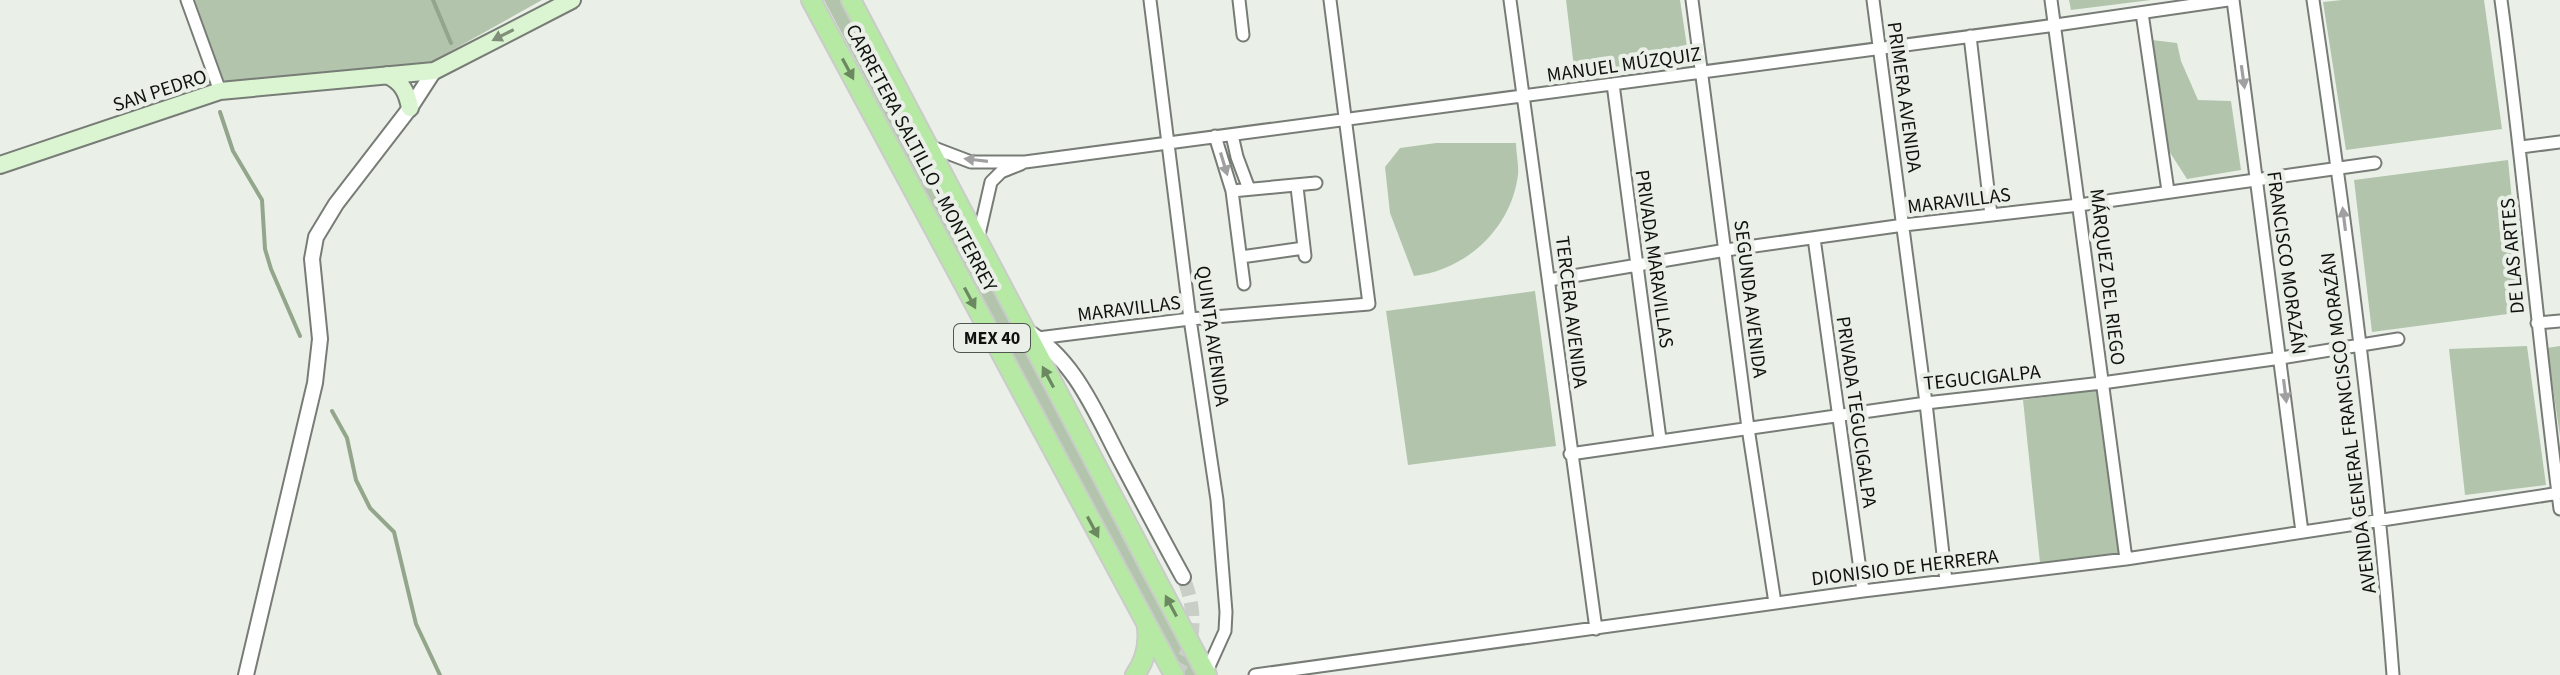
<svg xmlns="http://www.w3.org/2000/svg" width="2560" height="675" viewBox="0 0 2560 675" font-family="'Source Sans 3',sans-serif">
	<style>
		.green { fill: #b2c5ac }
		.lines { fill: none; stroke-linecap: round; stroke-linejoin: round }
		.stream { stroke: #93a68c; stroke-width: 4 }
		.tertiary-tunnel { stroke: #c9cfc7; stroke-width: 14; stroke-dasharray: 14 7; stroke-linecap: butt }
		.minor-casing { stroke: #777d76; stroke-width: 15 }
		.tertiary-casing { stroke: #777d76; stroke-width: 18 }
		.secondary-casing { stroke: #777d76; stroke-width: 20 }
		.primary-casing { stroke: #cacbca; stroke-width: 22 }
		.minor { stroke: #fff; stroke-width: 11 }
		.tertiary { stroke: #fff; stroke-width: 14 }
		.secondary { stroke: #dbf4d1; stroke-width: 16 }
		.primary { stroke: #b6e9a3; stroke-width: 18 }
		.oneway { fill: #808e7a }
		.oneway2 { fill: #6b8860 }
		.oneway3 { fill: #9fa09f }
		.labels { text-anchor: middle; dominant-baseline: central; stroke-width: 8; stroke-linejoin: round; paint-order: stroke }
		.shield { fill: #eaf0e8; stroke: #515550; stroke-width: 2 }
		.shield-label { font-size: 18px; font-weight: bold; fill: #10120f }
		.street-label { font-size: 20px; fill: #10120f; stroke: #eaf0e8 }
	</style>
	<rect width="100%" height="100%" fill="#eaf0e8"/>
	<path class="green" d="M 195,0 L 542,0 L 424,66 L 227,83 L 222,78 Z
		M 824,0 L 842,0 L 1142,575 L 1197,675 L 1183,675 Z
		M 1566,0 L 1680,0 L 1689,60 L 1575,76 Z
		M 2069,0 L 2151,0 L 2071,10 Z
		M 2342,0 L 2484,0 L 2502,129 L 2346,150 L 2323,2 Z
		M 2152,40 L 2177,43 L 2181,61 L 2198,100 L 2231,101 L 2241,170 L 2187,179 L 2169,151 Z
		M 1436,143 L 1516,143 C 1516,153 1519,165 1518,175 C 1511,229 1466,270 1414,276 L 1390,213 L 1385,167 L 1400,148 Z
		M 2508,160 L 2523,312 L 2372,332 L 2354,180 Z
		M 1535,291 L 1556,446 L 1408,465 L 1386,311 Z
		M 2527,346 L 2546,485 L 2465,495 L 2449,349 Z
		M 2560,346 L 2560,436 L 2547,348 Z
		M 2098,390 L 2119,555 L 2040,563 L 2023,400 Z"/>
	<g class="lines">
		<path class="stream" d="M 433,0 L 451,43
			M 220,112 L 233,151 L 262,200 L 265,249 L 271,269 L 300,336
			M 332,411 L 347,438 L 356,480 L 370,508 L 394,532 L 416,624 L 440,675"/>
		<path class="tertiary-tunnel" d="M 1174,675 C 1197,645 1197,611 1183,577"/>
		<defs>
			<path id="minor" d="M 187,0 L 220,91
				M 1150,0 L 1190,319 L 1217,500 L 1226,612 L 1225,631 L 1206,673
				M 1239,0 L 1243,35
				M 1510,0 L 1596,629
				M 1692,0 L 1748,428 L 1775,603
				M 1873,0 L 1926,403 L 1946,581
				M 2051,0 L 2126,559
				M 2233,0 L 2302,532
				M 2313,0 C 2346,224 2376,449 2393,675
				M 2501,0 C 2524,169 2538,340 2560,509
				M 2142,13 L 2168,191
				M 1970,36 L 1991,215
				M 1613,84 L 1660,439
				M 1232,135 L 1237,157 L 1249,189
				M 1215,136 L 1232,191 L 1244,284
				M 929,146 L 971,162 L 1025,162 L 2056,25 L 2228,0
				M 2521,147 L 2560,142
				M 1297,187 L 1305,256
				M 1232,191 L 1316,183
				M 1814,238 L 1863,591
				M 978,239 L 991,182 L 1001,172 L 1021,164
				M 1241,257 L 1304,248
				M 1549,280 L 1726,250 L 1904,225 L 2079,205 L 2375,163
				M 2537,323 L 2560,321
				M 1038,338 L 1190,319 L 1369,304 L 1330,0
				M 1570,454 L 1926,403 L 2102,383 L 2281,358 L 2398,339
				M 1255,675 L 1863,591 L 2126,559 L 2560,493"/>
			<path id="tertiary" d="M 1026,331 C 1075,358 1097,416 1122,463 C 1142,501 1162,539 1183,577
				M 246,675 L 315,383 L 320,339 L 312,259 L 316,237 L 336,204 L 410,108 L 434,71"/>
			<path id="secondary" d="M 387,75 C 402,82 407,92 410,108
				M 0,165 L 220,91 L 434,71 L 572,0"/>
			<path id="primary" d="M 811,0 L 1174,675
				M 851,0 L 1207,675
				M 1135,675 C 1145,661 1149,646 1147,628"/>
		</defs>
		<use href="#minor" class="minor-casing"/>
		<use href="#tertiary" class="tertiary-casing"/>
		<use href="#secondary" class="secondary-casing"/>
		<use href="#primary" class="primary-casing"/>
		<use href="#minor" class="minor"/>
		<use href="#tertiary" class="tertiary"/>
		<use href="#secondary" class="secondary"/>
		<use href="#primary" class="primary"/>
	</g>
	<defs><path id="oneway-solid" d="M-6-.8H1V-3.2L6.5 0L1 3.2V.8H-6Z" transform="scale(2)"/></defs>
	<use class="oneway" href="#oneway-solid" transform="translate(503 35) rotate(153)"/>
	<g class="oneway2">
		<use href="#oneway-solid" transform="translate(848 69) rotate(62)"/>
		<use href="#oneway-solid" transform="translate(970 298) rotate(62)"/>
		<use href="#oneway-solid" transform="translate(1048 377) rotate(-118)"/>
		<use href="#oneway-solid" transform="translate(1093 527) rotate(62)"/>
		<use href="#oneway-solid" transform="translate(1171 606) rotate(-118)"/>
	</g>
	<g class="oneway3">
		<use href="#oneway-solid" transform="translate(2243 77) rotate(82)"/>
		<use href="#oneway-solid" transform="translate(976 160) rotate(-173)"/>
		<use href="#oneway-solid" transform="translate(1224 164) rotate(73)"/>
		<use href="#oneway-solid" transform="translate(2344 219) rotate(-97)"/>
		<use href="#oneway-solid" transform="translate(2285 391) rotate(83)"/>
	</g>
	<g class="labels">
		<rect class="shield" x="954" y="324" width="76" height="28" rx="6"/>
		<g class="shield-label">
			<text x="992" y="338">MEX 40</text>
		</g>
		<g class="street-label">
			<text transform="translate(1624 65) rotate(-8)">MANUEL MÚZQUIZ</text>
			<text transform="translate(160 91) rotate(-18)">SAN PEDRO</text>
			<text transform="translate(1904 97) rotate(82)">PRIMERA AVENIDA</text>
			<text transform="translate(921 158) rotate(62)">CARRETERA SALTILLO - MONTERREY</text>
			<text transform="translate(1959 201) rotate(-7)">MARAVILLAS</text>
			<text transform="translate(2513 256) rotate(-95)">DE LAS ARTES</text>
			<text transform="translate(1654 259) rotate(82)">PRIVADA MARAVILLAS</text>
			<text transform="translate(2286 263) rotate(82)">FRANCISCO MORAZÁN</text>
			<text transform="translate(2107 277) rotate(83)">MÁRQUEZ DEL RIEGO</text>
			<text transform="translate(1750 299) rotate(83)">SEGUNDA AVENIDA</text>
			<text transform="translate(1129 309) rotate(-7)">MARAVILLAS</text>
			<text transform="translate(1571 312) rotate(83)">TERCERA AVENIDA</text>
			<text transform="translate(1212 336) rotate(82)">QUINTA AVENIDA</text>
			<text transform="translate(1982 378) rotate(-6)">TEGUCIGALPA</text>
			<text transform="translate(1856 412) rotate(82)">PRIVADA TEGUCIGALPA</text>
			<text transform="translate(2349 423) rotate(-97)">AVENIDA GENERAL FRANCISCO MORAZÁN</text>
			<text transform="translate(1905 568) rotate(-7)">DIONISIO DE HERRERA</text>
		</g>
	</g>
</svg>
